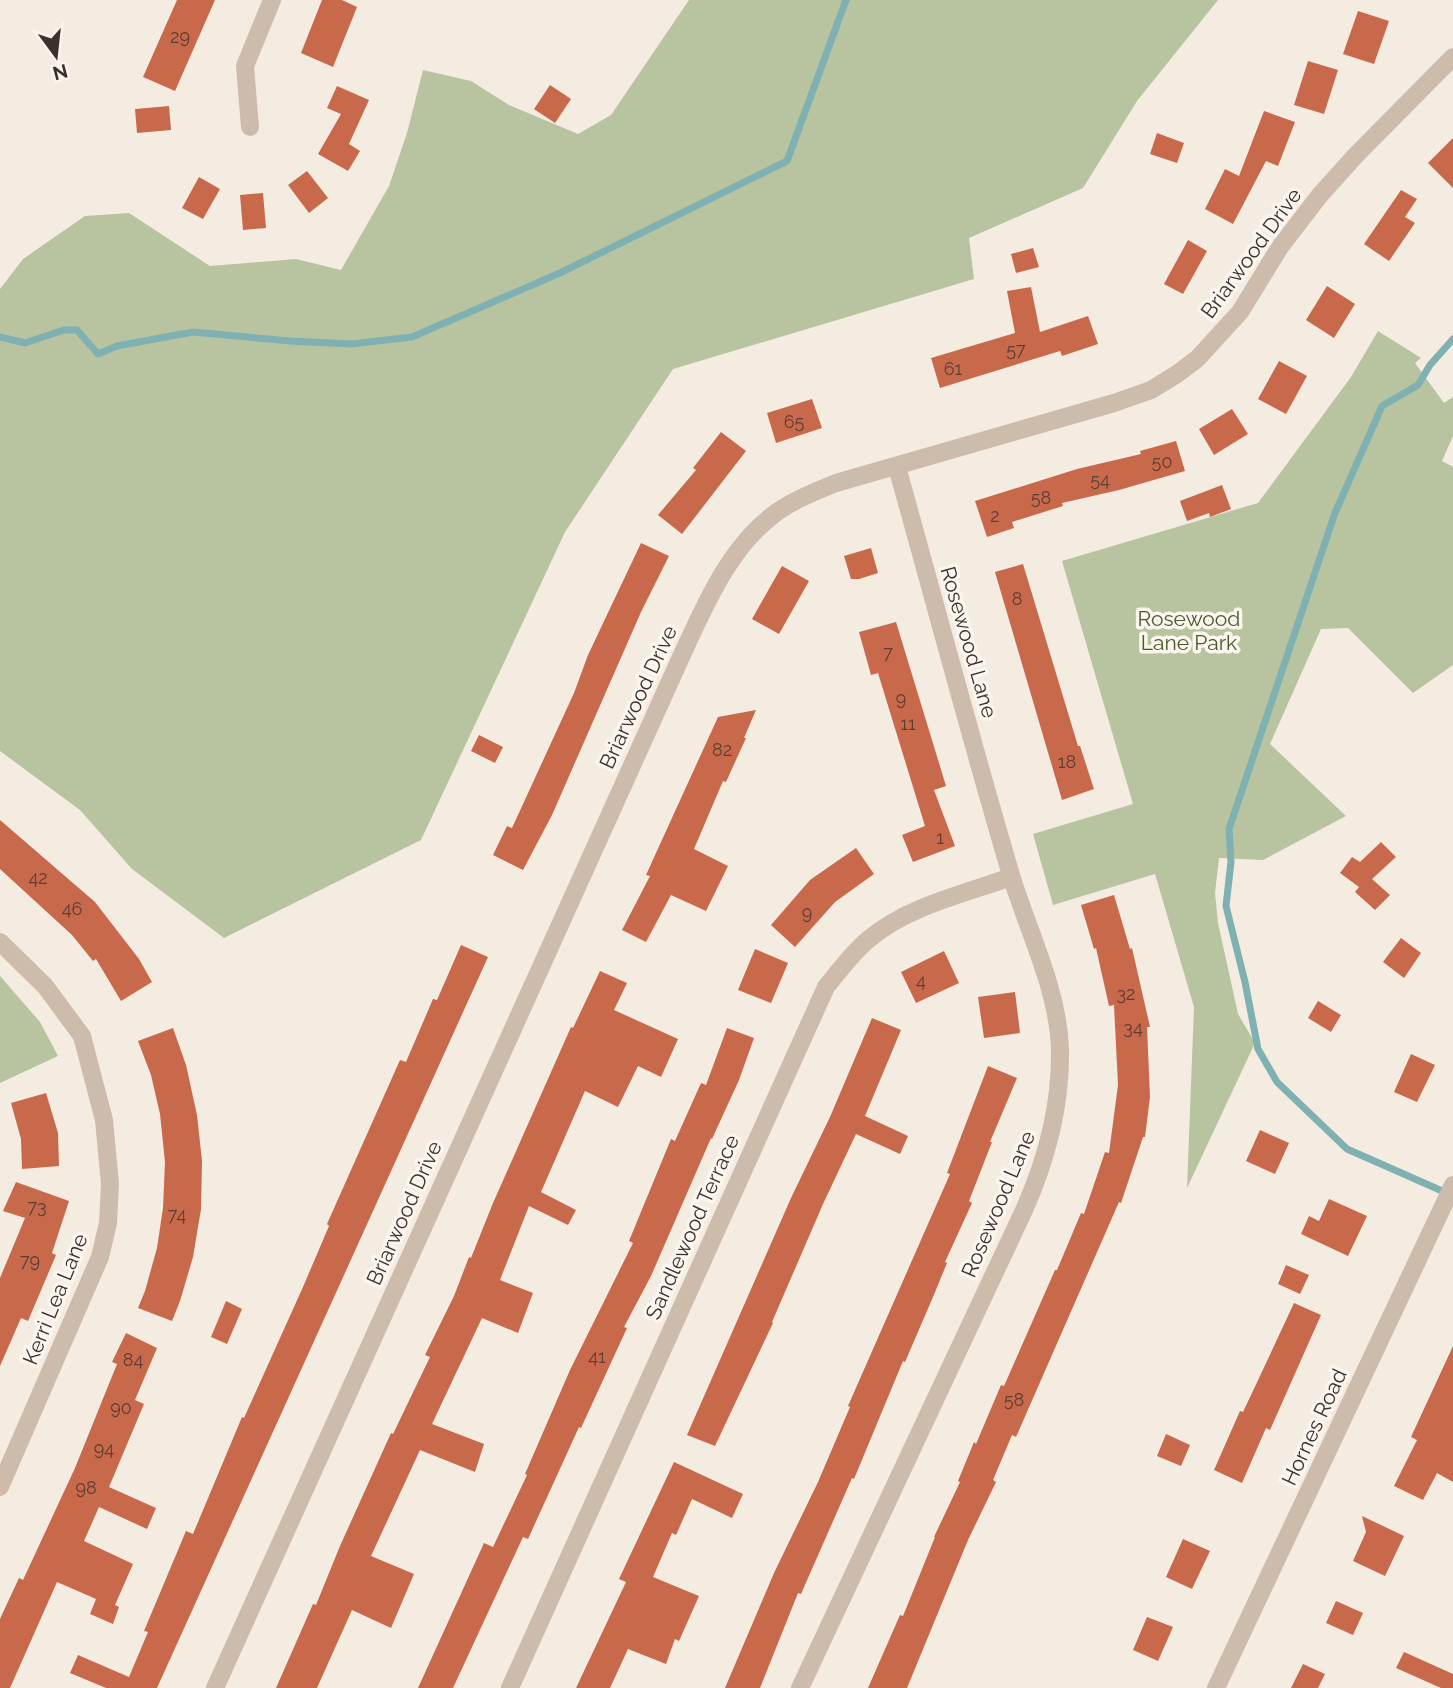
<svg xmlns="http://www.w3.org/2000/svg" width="1453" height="1688" viewBox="0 0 1453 1688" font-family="Raleway,sans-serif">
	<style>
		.green { fill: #b8c4a0 }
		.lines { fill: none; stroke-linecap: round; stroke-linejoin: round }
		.stream { stroke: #7fb0b2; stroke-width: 7 }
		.building { fill: #c8694b }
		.minor { stroke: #cdbbac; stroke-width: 18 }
		.labels { text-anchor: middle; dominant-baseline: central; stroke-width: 7; stroke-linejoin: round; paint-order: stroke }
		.number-label { font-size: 18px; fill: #5e3e33 }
		.street-label { font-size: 21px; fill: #3b302b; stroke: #fbf5ee }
		.park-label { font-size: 21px; fill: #4a5a2e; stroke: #fbf5ee }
	</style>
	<rect width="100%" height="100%" fill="#f4ebe1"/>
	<path class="green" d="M 689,0 L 1218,0 L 1137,101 L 1083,188 L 969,238 L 974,279 L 673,369 L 565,532 L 421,840 L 224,938 L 132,869 L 80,810 L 0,751 L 0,289 L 23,259 L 85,216 L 129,213 L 210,266 L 296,259 L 341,270 L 389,186 L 407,133 L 423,70 L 471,81 L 509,105 L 578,134 L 611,115 Z
		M 1378,331 L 1421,358 L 1415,363 L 1444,403 L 1453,397 L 1453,436 L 1442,461 L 1453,467 L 1453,665 L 1413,693 L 1348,628 L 1321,629 L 1270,744 L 1346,816 L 1263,860 L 1219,858 L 1215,893 L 1218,923 L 1238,1014 L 1255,1043 L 1187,1188 L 1194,1007 L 1155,874 L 1053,905 L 1033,834 L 1133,804 L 1062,561 L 1258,503 L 1351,377 Z
		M 0,976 L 40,1022 L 58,1056 L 0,1083 Z"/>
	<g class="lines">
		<path class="stream" d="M 0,337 L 25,343 L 64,330 L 77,330 L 98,354 L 117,346 L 193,332 L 290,341 L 352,344 L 412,337 L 560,273 L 787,161 L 846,0
			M 1449,1194 L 1347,1149 L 1277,1082 L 1258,1049 L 1245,982 L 1226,906 L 1231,862 L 1229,829 L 1335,513 L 1382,406 L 1418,385 L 1430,365 L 1453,339"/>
	</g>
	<path class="building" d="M 177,0 L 215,0 L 175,91 L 143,77 Z
		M 322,0 L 342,0 L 357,7 L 333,67 L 301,53 Z
		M 1358,11 L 1389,21 L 1374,64 L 1343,54 Z
		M 1308,61 L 1338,70 L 1324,114 L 1294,105 Z
		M 550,85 L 571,99 L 555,123 L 534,109 Z
		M 337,86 L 369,100 L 349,144 L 360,151 L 348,171 L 318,154 L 341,114 L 327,108 Z
		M 169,106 L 171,130 L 137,133 L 135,109 Z
		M 1264,111 L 1295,122 L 1278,166 L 1266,161 L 1233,224 L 1205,209 L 1225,169 L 1239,176 Z
		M 1157,133 L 1184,143 L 1177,163 L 1150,154 Z
		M 1453,138 L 1453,188 L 1428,163 Z
		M 307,171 L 328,198 L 309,213 L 288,185 Z
		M 199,177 L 220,189 L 203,219 L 182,208 Z
		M 1401,190 L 1417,199 L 1405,217 L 1415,223 L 1389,261 L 1364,244 Z
		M 263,193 L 266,228 L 243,230 L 240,195 Z
		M 1188,240 L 1207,251 L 1183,294 L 1164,284 Z
		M 1033,248 L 1039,267 L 1016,273 L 1011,254 Z
		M 1327,286 L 1355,304 L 1334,338 L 1306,320 Z
		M 1031,287 L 1040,332 L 1088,316 L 1098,344 L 1062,356 L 1060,351 L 940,388 L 931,358 L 1015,333 L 1007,291 Z
		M 1279,361 L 1307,376 L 1286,414 L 1258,399 Z
		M 812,399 L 822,428 L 776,443 L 767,413 Z
		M 1232,409 L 1248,434 L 1214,455 L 1199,429 Z
		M 721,432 L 746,451 L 682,534 L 658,515 L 696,470 L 693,468 Z
		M 1176,441 L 1185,471 L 1119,490 L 1062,503 L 1063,506 L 1012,522 L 1014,528 L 987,537 L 975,501 L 1077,469 L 1141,454 L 1140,451 Z
		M 1222,485 L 1231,509 L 1210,517 L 1209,513 L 1187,521 L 1180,501 Z
		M 641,543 L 669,556 L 641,612 L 552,815 L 523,870 L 493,855 L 507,826 L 512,828 L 574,693 L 588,655 Z
		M 871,548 L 878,573 L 859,579 L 851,579 L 844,556 Z
		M 1023,564 L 1078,746 L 1080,746 L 1094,789 L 1062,800 L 995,572 Z
		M 782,566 L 809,581 L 779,634 L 752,619 Z
		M 896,622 L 946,786 L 934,790 L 955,846 L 913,862 L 902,835 L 925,826 L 878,673 L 871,675 L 859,632 Z
		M 756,710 L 744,738 L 746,738 L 726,782 L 723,781 L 694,849 L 728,866 L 706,911 L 671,895 L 646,942 L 622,930 L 650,876 L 646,875 L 718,717 Z
		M 479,735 L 503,747 L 495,763 L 471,751 Z
		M 0,820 L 95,902 L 139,959 L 152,982 L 121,1001 L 96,959 L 93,961 L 72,935 L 0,869 Z
		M 1381,842 L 1396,857 L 1372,879 L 1390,895 L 1375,910 L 1355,892 L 1359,887 L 1340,873 L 1352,857 L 1360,862 Z
		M 856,848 L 874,874 L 835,902 L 795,947 L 771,925 L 810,880 Z
		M 1114,895 L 1130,949 L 1132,948 L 1150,1027 L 1147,1027 L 1150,1097 L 1145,1137 L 1143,1137 L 1121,1203 L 1119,1202 L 1016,1437 L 1012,1435 L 993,1480 L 996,1482 L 968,1540 L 907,1688 L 868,1688 L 900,1615 L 903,1616 L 935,1537 L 934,1537 L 960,1482 L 958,1481 L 974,1442 L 976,1444 L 1001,1385 L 1004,1386 L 1055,1270 L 1057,1270 L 1081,1213 L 1084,1214 L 1105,1152 L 1109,1153 L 1118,1085 L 1114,1005 L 1109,1006 L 1096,948 L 1094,949 L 1081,905 Z
		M 1401,938 L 1421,953 L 1404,978 L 1383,962 Z
		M 461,945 L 488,957 L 157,1688 L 106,1688 L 70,1673 L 78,1655 L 129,1677 L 148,1632 L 144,1631 L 186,1531 L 193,1534 L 242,1417 L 244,1418 L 303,1287 L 329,1226 L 327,1224 L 400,1060 L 406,1062 L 433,999 L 437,1000 Z
		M 755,949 L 788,963 L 771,1003 L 738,990 Z
		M 944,951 L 959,983 L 916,1003 L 901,972 Z
		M 600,971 L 627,983 L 614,1010 L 678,1039 L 661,1077 L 638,1066 L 618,1107 L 585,1091 L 541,1192 L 576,1210 L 568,1225 L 529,1206 L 500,1280 L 533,1293 L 518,1333 L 482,1318 L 432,1424 L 484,1444 L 475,1472 L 420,1450 L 371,1556 L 414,1574 L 391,1628 L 352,1610 L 317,1688 L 276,1688 L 313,1604 L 316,1605 L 340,1546 L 391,1433 L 393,1434 L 430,1357 L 425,1355 L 454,1296 L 469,1257 L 471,1258 L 493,1203 L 571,1027 L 573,1028 Z
		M 1015,992 L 1020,1033 L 984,1038 L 978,997 Z
		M 1318,1001 L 1341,1015 L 1331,1032 L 1308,1018 Z
		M 872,1018 L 901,1030 L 865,1116 L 908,1136 L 900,1154 L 856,1134 L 823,1204 L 772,1322 L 773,1323 L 715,1446 L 687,1435 L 791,1198 L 830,1117 Z
		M 173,1028 L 186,1065 L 197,1115 L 202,1161 L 201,1209 L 193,1257 L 180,1301 L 172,1321 L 138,1308 L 145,1291 L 157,1248 L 163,1208 L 165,1162 L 160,1114 L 151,1075 L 138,1041 Z
		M 727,1028 L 754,1038 L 739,1080 L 712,1139 L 711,1138 L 651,1276 L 624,1327 L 627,1328 L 581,1428 L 579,1427 L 528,1539 L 523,1537 L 453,1688 L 418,1688 L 484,1543 L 493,1547 L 527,1475 L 525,1474 L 570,1370 L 633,1243 L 629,1241 L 671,1139 L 675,1141 L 701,1083 L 706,1085 Z
		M 1411,1054 L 1435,1065 L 1417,1102 L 1394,1092 Z
		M 988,1066 L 1017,1078 L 990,1142 L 992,1142 L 969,1201 L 972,1203 L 945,1262 L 947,1263 L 933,1297 L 905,1362 L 903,1361 L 854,1479 L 852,1478 L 801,1594 L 798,1593 L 760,1688 L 725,1688 L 774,1573 L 818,1482 L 850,1407 L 848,1406 L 950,1174 L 947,1173 Z
		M 46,1093 L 58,1133 L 59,1166 L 22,1169 L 21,1139 L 11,1103 Z
		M 1260,1130 L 1289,1143 L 1275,1174 L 1246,1161 Z
		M 16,1182 L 69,1201 L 52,1253 L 56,1255 L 28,1321 L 21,1318 L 0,1366 L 0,1278 L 25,1218 L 3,1211 Z
		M 1329,1199 L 1367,1216 L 1348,1256 L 1301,1234 L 1309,1216 L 1319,1221 Z
		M 1286,1265 L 1309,1275 L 1300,1294 L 1278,1284 Z
		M 226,1301 L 242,1309 L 227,1344 L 211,1337 Z
		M 1294,1303 L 1321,1315 L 1270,1430 L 1266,1428 L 1242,1483 L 1214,1470 L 1240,1411 L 1243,1412 L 1260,1376 Z
		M 126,1333 L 157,1348 L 135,1400 L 144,1404 L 109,1487 L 156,1508 L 147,1529 L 99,1507 L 84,1541 L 133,1564 L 115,1605 L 119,1607 L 113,1624 L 90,1614 L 96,1599 L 57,1582 L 10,1688 L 0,1688 L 0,1619 L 19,1578 L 23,1580 L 75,1468 L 117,1364 L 112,1362 Z
		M 1453,1346 L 1453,1482 L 1437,1473 L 1423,1500 L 1394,1486 L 1417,1440 L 1411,1437 Z
		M 1166,1434 L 1190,1445 L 1181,1466 L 1157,1456 Z
		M 674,1462 L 743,1494 L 732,1518 L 692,1499 L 676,1535 L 672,1533 L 653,1577 L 699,1596 L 679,1641 L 675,1639 L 666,1664 L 628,1649 L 610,1688 L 576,1688 L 626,1582 L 619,1579 Z
		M 1362,1516 L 1404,1536 L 1385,1576 L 1353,1561 L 1366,1532 Z
		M 1183,1539 L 1210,1551 L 1192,1589 L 1166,1577 Z
		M 1336,1601 L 1363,1613 L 1353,1635 L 1326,1623 Z
		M 1147,1617 L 1173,1627 L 1158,1661 L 1133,1650 Z
		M 1404,1652 L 1453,1674 L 1453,1688 L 1441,1688 L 1396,1668 Z
		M 1303,1664 L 1325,1674 L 1318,1688 L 1291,1688 Z"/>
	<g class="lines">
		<path class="minor" d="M 250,127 L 245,66 L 272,0
			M 0,942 L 45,986 L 82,1036 L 104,1120 L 110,1184 L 108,1223 L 100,1257 L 0,1487
			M 215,1688 L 686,646 C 708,599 730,548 773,515 C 791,501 814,492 836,483 L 1114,403 L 1151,390 L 1177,374 L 1197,359 L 1240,312 L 1280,247 L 1320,195 L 1356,155 L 1453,57
			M 510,1688 L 826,987 C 840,970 852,953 869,939 C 908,906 964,894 1011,877
			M 800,1688 L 1025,1208 C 1048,1156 1061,1105 1060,1049 C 1058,989 1028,931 1011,875 C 971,740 935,603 897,467
			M 1216,1688 L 1453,1185"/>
	</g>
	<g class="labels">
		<g class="number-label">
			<text x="180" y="36">29</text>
			<text x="1016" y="349">57</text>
			<text x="953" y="368">61</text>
			<text x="794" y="421">65</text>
			<text x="1162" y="461">50</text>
			<text x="1100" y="479">54</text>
			<text x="1041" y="497">58</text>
			<text x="995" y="515">2</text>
			<text x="1017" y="598">8</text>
			<text x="888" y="652">7</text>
			<text x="901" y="698">9</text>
			<text x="908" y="723">11</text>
			<text x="722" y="749">82</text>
			<text x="1067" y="761">18</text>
			<text x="940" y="837">1</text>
			<text x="38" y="877">42</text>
			<text x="72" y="908">46</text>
			<text x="807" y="912">9</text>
			<text x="921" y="980">4</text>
			<text x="1126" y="993">32</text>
			<text x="1133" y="1027">34</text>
			<text x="37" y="1206">73</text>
			<text x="177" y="1214">74</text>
			<text x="30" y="1260">79</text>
			<text x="597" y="1356">41</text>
			<text x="133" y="1359">84</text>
			<text x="1014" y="1399">58</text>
			<text x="121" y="1407">90</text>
			<text x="104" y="1448">94</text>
			<text x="86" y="1487">98</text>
		</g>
		<g class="street-label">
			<text transform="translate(1251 253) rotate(-54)">Briarwood Drive</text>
			<text transform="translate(969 642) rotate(74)">Rosewood Lane</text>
			<text transform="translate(638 697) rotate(-65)">Briarwood Drive</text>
			<text transform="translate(998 1204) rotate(-67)">Rosewood Lane</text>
			<text transform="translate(404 1213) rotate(-66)">Briarwood Drive</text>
			<text transform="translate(692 1227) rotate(-66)">Sandlewood Terrace</text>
			<text transform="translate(55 1299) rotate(-68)">Kerri Lea Lane</text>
			<text transform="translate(1314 1427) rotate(-65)">Hornes Road</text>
		</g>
		<g class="park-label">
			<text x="1189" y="618">Rosewood<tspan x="1189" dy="24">Lane Park</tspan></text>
		</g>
	</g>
	<g transform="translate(56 56) rotate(165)" stroke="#fbf5ee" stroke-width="5" paint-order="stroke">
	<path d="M0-5L12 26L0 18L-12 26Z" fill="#3b302b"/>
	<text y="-10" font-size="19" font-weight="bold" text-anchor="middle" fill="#3b302b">N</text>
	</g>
</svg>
